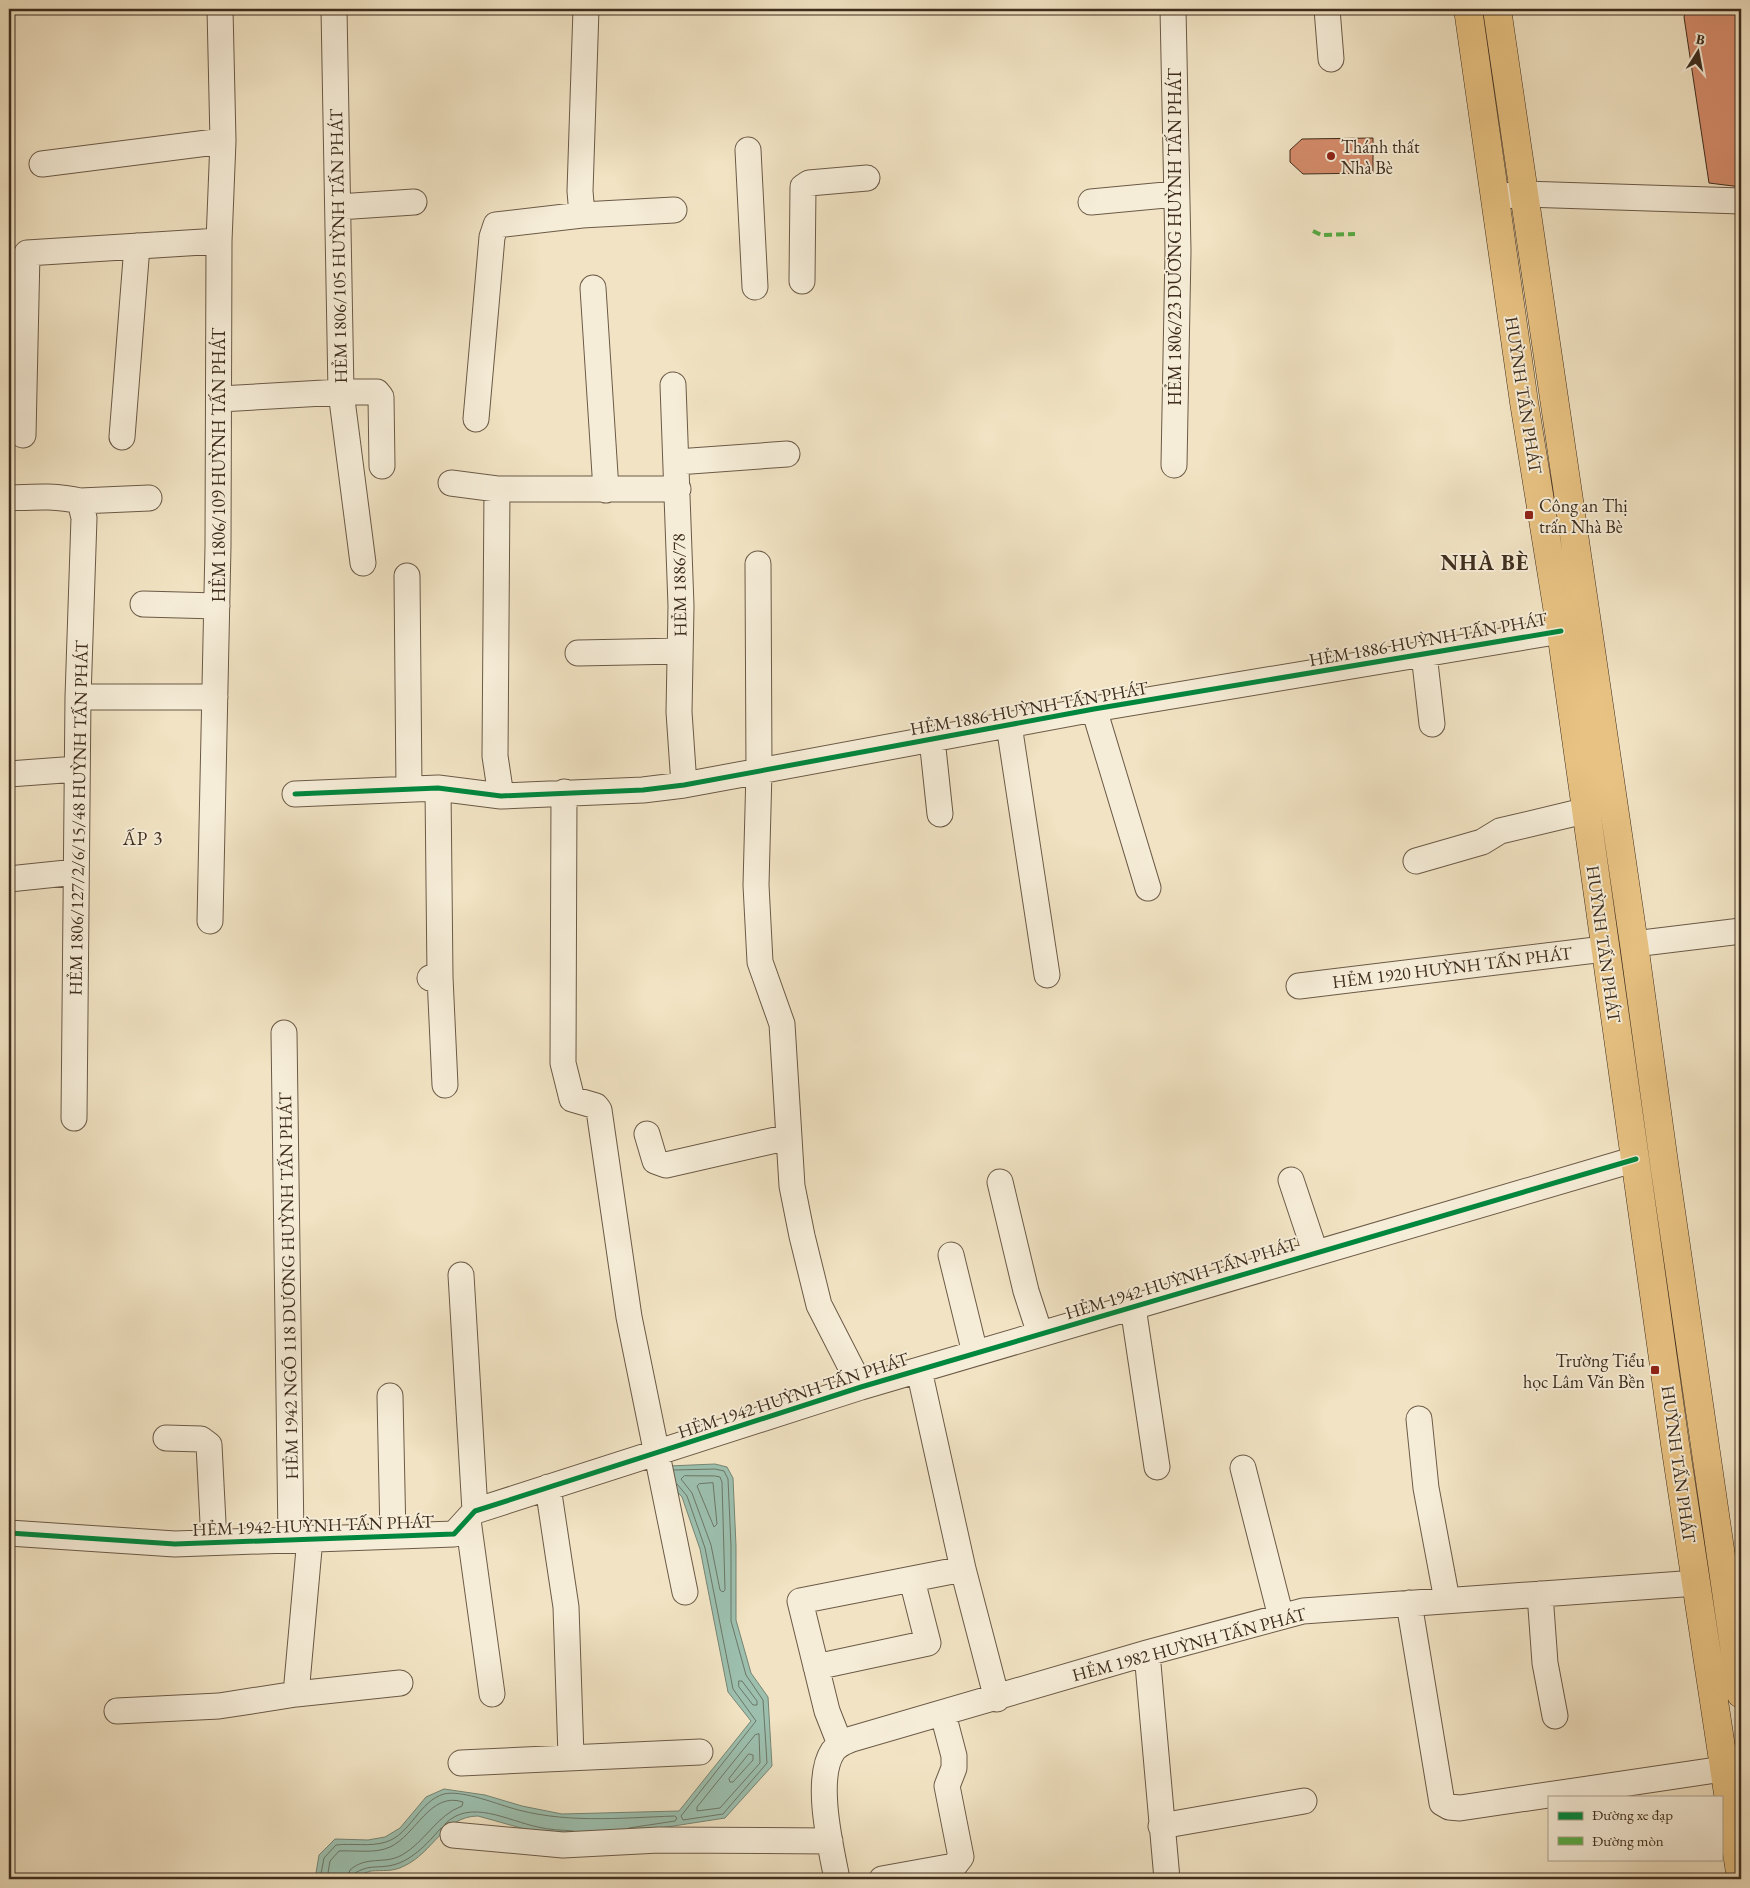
<svg xmlns="http://www.w3.org/2000/svg" width="1750" height="1888" viewBox="0 0 1750 1888" font-family="'EB Garamond',serif">
	<style>
		.water { fill: #9cbfae; stroke: #768574 }
		.lines { fill: none; stroke-linecap: round; stroke-linejoin: round }
		.shore { stroke: #6d7666; stroke-width: 1 }
		.building { fill: #d58c6b; stroke: #3e2d1e }
		.minor-casing { stroke: #6b5a47; stroke-width: 27 }
		.major-casing { stroke: #3e2d1e; stroke-width: 29 }
		.minor { stroke: #f6edd8; stroke-width: 25 }
		.major { stroke: #e8c282; stroke-width: 28 }
		.quiet { stroke: #55ab43; stroke-width: 4; stroke-dasharray: 8 4; stroke-linecap: butt }
		.cycleway-casing { stroke: #f6edd8; stroke-width: 8 }
		.cycleway { stroke: #00873e; stroke-width: 5 }
		.poi-dot { fill: #8f2418; stroke: #f6edd8; stroke-width: 2 }
		.labels { text-anchor: middle; dominant-baseline: central; stroke-width: 4; stroke-linejoin: round; paint-order: stroke }
		.poi-label { font-size: 18px; fill: #3e2d1e; stroke: #f6edd8; text-anchor: start }
		.street-label { font-size: 18px; fill: #3e2d1e; stroke: #f6edd8 }
		.neighbourhood-label { font-size: 19px; letter-spacing: 1px; fill: #3e2d1e; stroke: #f6edd8 }
		.district-label { font-size: 22px; font-weight: bold; letter-spacing: 1px; fill: #3e2d1e; stroke: #f6edd8 }
	</style>
	<rect width="100%" height="100%" fill="#f1e3c3"/>
	<filter id="stains"><feTurbulence type="fractalNoise" baseFrequency=".004" numOctaves="4"/><feColorMatrix values="0 0 0 0 .2 0 0 0 0 .09 0 0 0 0 .02 0 0 0 .5 -.17"/></filter>
	<radialGradient id="worn" r=".72"><stop offset=".6" stop-color="#630" stop-opacity="0"/><stop offset="1" stop-color="#630" stop-opacity=".3"/></radialGradient>
	<path class="water" d="M 715,1464 L 727,1467 L 733,1478 L 736,1546 L 736,1620 L 751,1673 L 768,1697 L 772,1766 L 725,1818 L 596,1838 L 539,1833 L 478,1816 C 444,1816 433,1853 404,1866 C 393,1872 383,1870 371,1871 C 364,1872 359,1878 353,1879 C 342,1882 327,1879 315,1879 L 319,1855 L 335,1839 L 368,1840 L 385,1837 L 400,1828 L 426,1797 L 444,1789 L 485,1795 L 522,1806 L 562,1814 L 679,1811 L 751,1721 L 728,1692 L 700,1549 L 682,1497 L 668,1482 L 669,1466 Z"/>
	<g class="lines">
		<path class="shore" d="M 674,1470 L 715,1469 L 724,1471 L 728,1479 L 731,1546 L 731,1621 L 746,1675 L 763,1700 L 767,1763 L 723,1814 L 683,1820 L 681,1816 L 756,1721 L 733,1689 L 705,1548 L 687,1496 L 677,1484
			M 715,1476 L 720,1477 L 722,1482 L 725,1590 L 723,1592 L 720,1590 L 711,1545 L 692,1493 L 681,1479 L 684,1476 Z
			M 713,1483 L 717,1524 L 714,1527 L 697,1486 L 699,1484 Z
			M 739,1681 L 742,1681 L 757,1701 L 757,1705 L 753,1705 L 739,1687 Z
			M 759,1734 L 760,1763 L 720,1808 L 697,1811 L 697,1807 L 755,1735 Z
			M 749,1754 L 753,1755 L 753,1760 L 733,1782 L 730,1782 L 729,1779 Z
			M 445,1824 C 470,1798 508,1821 538,1827 C 549,1830 562,1830 573,1831
			M 320,1879 L 324,1858 L 336,1845 C 353,1843 370,1847 386,1842 C 411,1834 419,1801 444,1794 C 460,1790 492,1802 508,1807 C 562,1824 618,1818 675,1816 L 677,1818 L 675,1821 L 629,1828
			M 327,1879 L 330,1861 L 339,1851 C 355,1850 375,1854 390,1847 C 416,1835 430,1791 463,1802 L 462,1806 C 437,1815 425,1842 402,1855 C 384,1865 367,1855 350,1870 L 347,1879
			M 353,1879 L 355,1873 C 369,1865 373,1868 388,1866 C 410,1863 427,1844 441,1828"/>
	</g>
	<path class="building" d="M 1686,9 L 1741,9 L 1741,187 L 1709,183 L 1684,17 Z
		M 1373,138 L 1373,173 L 1303,174 L 1290,162 L 1290,150 L 1302,139 Z"/>
	<g class="lines">
		<defs>
			<path id="minor" d="M 1173,9 L 1178,251 L 1174,465
				M 1327,9 L 1331,59
				M 748,150 L 755,287
				M 42,164 L 223,141
				M 1495,197 L 1523,194 L 1741,201
				M 1091,202 L 1176,194
				M 338,207 L 414,202
				M 582,215 L 580,191 L 586,9
				M 802,281 L 803,187 L 809,183 L 867,178
				M 593,288 L 606,490
				M 673,385 L 681,606 L 679,712 L 684,785
				M 220,399 L 341,392 L 334,9
				M 476,419 L 492,237 L 496,225 L 582,215 L 674,210
				M 23,435 L 27,253 L 219,241
				M 122,437 L 137,246
				M 677,462 L 787,454
				M 451,483 L 497,489 L 678,489
				M 497,489 L 495,756 L 501,796
				M 9,498 C 33,497 56,495 80,501 L 84,518 L 78,697 L 74,1118
				M 80,501 L 149,498
				M 363,563 L 341,392 L 377,392 L 381,397 L 382,466
				M 758,564 L 759,771 L 756,885 L 760,962 L 782,1024 L 792,1186 L 802,1236 L 819,1305 L 861,1387
				M 407,576 L 409,789
				M 143,604 L 217,606
				M 578,653 L 680,651
				M 1424,654 L 1432,724
				M 78,697 L 215,697
				M 1094,709 L 1148,888
				M 1009,725 L 1047,975
				M 932,739 L 940,814
				M 9,774 L 77,769
				M 564,792 L 563,1063 L 572,1099 L 596,1106 L 599,1110 L 629,1317 L 685,1592
				M 295,794 L 438,788 L 501,796 L 643,790 L 684,785 L 1094,709 L 1561,631
				M 1416,861 L 1482,842 L 1500,831 L 1584,811
				M 9,879 L 76,872
				M 210,921 L 218,546 L 219,241 L 223,141 L 220,9
				M 1634,944 L 1741,931
				M 440,977 L 445,1085
				M 430,978 L 440,977 L 438,788
				M 1299,986 L 1604,949
				M 284,1033 L 291,1539
				M 647,1134 L 655,1161 L 666,1165 L 789,1137
				M 1291,1180 L 1315,1252
				M 1000,1182 L 1026,1291 L 1040,1334
				M 951,1255 L 975,1353
				M 461,1275 L 475,1511
				M 1133,1307 L 1157,1467
				M 919,1370 L 963,1569 L 997,1699
				M 390,1396 L 393,1536
				M 1419,1419 L 1426,1488 L 1447,1600
				M 166,1438 L 201,1439 L 209,1445 L 214,1542
				M 1243,1468 L 1281,1617
				M 548,1487 L 566,1607 L 571,1756
				M 468,1520 L 492,1694
				M 9,1533 L 175,1544 L 454,1534 L 475,1511 L 861,1387 L 1636,1159
				M 1540,1594 L 1545,1663 L 1555,1716
				M 1409,1603 L 1442,1803 L 1449,1807 L 1460,1808 L 1723,1769
				M 1147,1653 L 1167,1879
				M 816,1667 L 928,1643 L 912,1580
				M 296,1694 L 400,1683
				M 117,1711 L 219,1706 L 296,1694 L 310,1538
				M 840,1744 L 827,1711 L 800,1601 L 963,1569
				M 461,1763 L 700,1752
				M 1161,1826 L 1304,1801
				M 453,1835 L 563,1845 L 659,1840 L 830,1841
				M 837,1879 C 831,1848 814,1779 833,1751 C 838,1744 845,1742 852,1739 L 1147,1653 L 1303,1611 L 1697,1583
				M 882,1879 L 954,1866 L 961,1857 L 947,1786 L 954,1768 L 954,1756 L 943,1714"/>
			<path id="major" d="M 1468,9 L 1524,402 L 1561,631 L 1675,1444 L 1741,1879
				M 1497,9 L 1634,944 L 1665,1170 L 1741,1694"/>
		</defs>
		<use href="#minor" class="minor-casing"/>
		<use href="#major" class="major-casing"/>
		<use href="#minor" class="minor"/>
		<use href="#major" class="major"/>
		<path class="quiet" d="M 1313,231 L 1321,235 L 1355,234"/>
		<defs>
			<path id="cycleway" d="M 295,794 L 438,788 L 501,796 L 643,790 L 684,785 L 1094,709 L 1561,631
				M 9,1533 L 175,1544 L 454,1534 L 475,1511 L 861,1387 L 1636,1159"/>
		</defs>
		<use href="#cycleway" class="cycleway-casing"/>
		<use href="#cycleway" class="cycleway"/>
	</g>
	<g class="poi-dot">
		<circle cx="1331" cy="156" r="5"/>
		<rect x="1524" y="510" width="10" height="10" rx="2.5"/>
		<rect x="1650" y="1365" width="10" height="10" rx="2.5"/>
	</g>
	<g class="labels">
		<g class="poi-label">
			<text x="1341" y="146">Thánh thất<tspan x="1341" dy="21">Nhà Bè</tspan></text>
			<text x="1539" y="505">Công an Thị<tspan x="1539" dy="21">trấn Nhà Bè</tspan></text>
			<text x="1645" y="1360" text-anchor="end">Trường Tiểu<tspan x="1645" dy="21">học Lâm Văn Bền</tspan></text>
		</g>
		<g class="street-label">
			<text transform="translate(1174 237) rotate(-90)">HẺM 1806/23 DƯƠNG HUỲNH TẤN PHÁT</text>
			<text transform="translate(338 246) rotate(-91)">HẺM 1806/105 HUỲNH TẤN PHÁT</text>
			<text transform="translate(1524 395) rotate(81)">HUỲNH TẤN PHÁT</text>
			<text transform="translate(218 465) rotate(-90)">HẺM 1806/109 HUỲNH TẤN PHÁT</text>
			<text transform="translate(679 585) rotate(-91)">HẺM 1886/78</text>
			<text transform="translate(1428 639) rotate(-10)">HẺM 1886 HUỲNH TẤN PHÁT</text>
			<text transform="translate(1029 708) rotate(-10)">HẺM 1886 HUỲNH TẤN PHÁT</text>
			<text transform="translate(78 818) rotate(-89)">HẺM 1806/127/2/6/15/48 HUỲNH TẤN PHÁT</text>
			<text transform="translate(1604 944) rotate(82)">HUỲNH TẤN PHÁT</text>
			<text transform="translate(1452 967) rotate(-7)">HẺM 1920 HUỲNH TẤN PHÁT</text>
			<text transform="translate(1181 1278) rotate(-17)">HẺM 1942 HUỲNH TẤN PHÁT</text>
			<text transform="translate(288 1286) rotate(-91)">HẺM 1942 NGÕ 118 DƯƠNG HUỲNH TẤN PHÁT</text>
			<text transform="translate(793 1395) rotate(-18)">HẺM 1942 HUỲNH TẤN PHÁT</text>
			<text transform="translate(1679 1464) rotate(82)">HUỲNH TẤN PHÁT</text>
			<text transform="translate(313 1525) rotate(-2)">HẺM 1942 HUỲNH TẤN PHÁT</text>
			<text transform="translate(1189 1644) rotate(-15)">HẺM 1982 HUỲNH TẤN PHÁT</text>
		</g>
		<g class="neighbourhood-label">
			<text x="143" y="838">ẤP 3</text>
		</g>
		<g class="district-label">
			<text x="1485" y="562">NHÀ BÈ</text>
		</g>
	</g>
	<rect width="1750" height="1888" fill="none" stroke="#f1e3c3" stroke-width="30"/>
	<rect x="10" y="10" width="1730" height="1868" fill="none" stroke="#3e2d1e" stroke-width="2.5"/>
	<rect x="15" y="15" width="1720" height="1858" fill="none" stroke="#3e2d1e"/>
	<rect x="1548" y="1796" width="175" height="65" fill="#f6edd8" stroke="#aca08e"/>
	<rect x="1558" y="1812" width="25" height="8" fill="#00873e" stroke="#aca08e"/>
	<text x="1592" y="1820" font-size="15" fill="#3e2d1e">Đường xe đạp</text>
	<rect x="1558" y="1837" width="25" height="8" fill="#55ab43" stroke="#aca08e"/>
	<text x="1592" y="1846" font-size="15" fill="#3e2d1e">Đường mòn</text>
	<g transform="translate(1698 52) rotate(11)" stroke="#f6edd8" stroke-width="4" paint-order="stroke">
	<path d="M0-4L9 19L0 12L-9 19Z" fill="#3e2d1e"/>
	<text y="-8" font-size="14" font-weight="bold" text-anchor="middle" fill="#3e2d1e">B</text>
	</g>
	<rect width="100%" height="100%" filter="url(#stains)"/>
	<rect width="100%" height="100%" fill="url(#worn)"/>
</svg>
